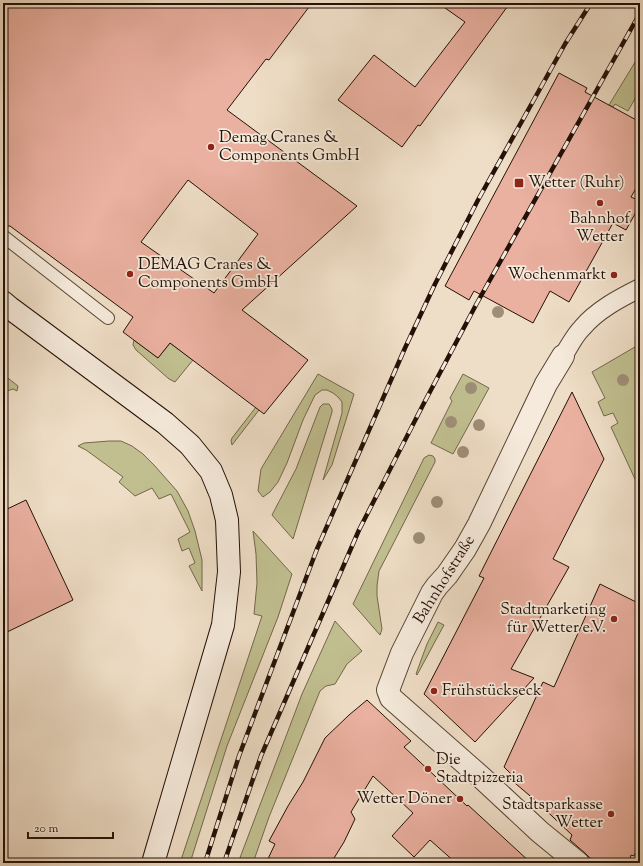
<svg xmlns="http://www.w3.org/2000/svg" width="643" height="866" viewBox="0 0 643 866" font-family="'Sorts Mill Goudy',serif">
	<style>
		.green { fill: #c1bf90; stroke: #72684b }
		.building { fill: #eab0a0; stroke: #241006; fill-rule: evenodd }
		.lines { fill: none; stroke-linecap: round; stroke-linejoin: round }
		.service-casing { stroke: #574436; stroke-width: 14 }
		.pedestrian-casing { stroke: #574436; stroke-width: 20 }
		.minor-casing { stroke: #574436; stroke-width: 24 }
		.secondary-casing { stroke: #241006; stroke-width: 24 }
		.service { stroke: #f5eadb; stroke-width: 12 }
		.pedestrian { stroke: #f5eadb; stroke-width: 18 }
		.minor { stroke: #f5eadb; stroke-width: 22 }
		.secondary { stroke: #f5eadb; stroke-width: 22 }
		.rail-casing { stroke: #241006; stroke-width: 4.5 }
		.rail { stroke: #f5eadb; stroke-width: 3; stroke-dasharray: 9; stroke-linecap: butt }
		.tree { fill: #9e8e77 }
		.poi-dot { fill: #8f2418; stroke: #f5eadb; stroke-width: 1.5 }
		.labels { text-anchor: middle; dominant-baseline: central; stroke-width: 3.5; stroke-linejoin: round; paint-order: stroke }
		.poi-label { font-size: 16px; fill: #241006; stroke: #f5eadb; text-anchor: start }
		.street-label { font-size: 16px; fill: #241006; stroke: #f5eadb }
	</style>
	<rect width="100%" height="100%" fill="#efdec7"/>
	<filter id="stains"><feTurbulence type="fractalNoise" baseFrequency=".005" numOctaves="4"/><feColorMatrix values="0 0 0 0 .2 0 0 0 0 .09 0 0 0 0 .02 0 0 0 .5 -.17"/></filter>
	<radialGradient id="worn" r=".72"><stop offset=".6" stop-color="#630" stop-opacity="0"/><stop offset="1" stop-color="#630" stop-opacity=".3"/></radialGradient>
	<path class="green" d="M 640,54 L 640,90 L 628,111 L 615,104 L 613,107 L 609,105 Z
		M 134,340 L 158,358 L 170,343 L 193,360 L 175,382 L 169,379 L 136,350 L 133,345 Z
		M 640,344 L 640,490 L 611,427 L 618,423 L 613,413 L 604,416 L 598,402 L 605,398 L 592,372 Z
		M 3,371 L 4,375 L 18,386 L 17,391 L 13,389 L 4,392 L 5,401 L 3,399 Z
		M 318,374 L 354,394 L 332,465 L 323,480 L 342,413 L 342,402 L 338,397 L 333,393 L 327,390 L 322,390 L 315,395 L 303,420 L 287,463 L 278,482 L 270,492 L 263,497 L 258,491 L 261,469 Z
		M 463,374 L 489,388 L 453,454 L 431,443 L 452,401 L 450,398 Z
		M 323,404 L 329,404 L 332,409 L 332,412 L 293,539 L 272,515 L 296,469 L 320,407 Z
		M 256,407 L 259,410 L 232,445 L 231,441 L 232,438 Z
		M 109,441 L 121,441 L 132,446 L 143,454 L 154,465 L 177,491 L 188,511 L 195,531 L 202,560 L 202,591 L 189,566 L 195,563 L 189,548 L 182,551 L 178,539 L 190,532 L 171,494 L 159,499 L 152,488 L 135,496 L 119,482 L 123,477 L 86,450 L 78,446 L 84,443 Z
		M 429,455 L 433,456 L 435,459 L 435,462 L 391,548 L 379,571 L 377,586 L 377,596 L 382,629 L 380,635 L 353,604 L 424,458 Z
		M 253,531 L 292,574 L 278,617 L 227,746 L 190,863 L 180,863 L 262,616 L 254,614 L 257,583 L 256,554 Z
		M 335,621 L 362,651 L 347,664 L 335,684 L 326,686 L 320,691 L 269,817 L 253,863 L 238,863 L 302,694 Z
		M 438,622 L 444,625 L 417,675 L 416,674 L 427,644 Z"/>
	<path class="building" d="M 3,3 L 312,3 L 269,60 L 266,59 L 227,110 L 357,206 L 242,310 L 308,360 L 264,414 L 170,343 L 158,358 L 123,332 L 133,317 L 10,226 L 3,226 ZM 188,180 L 258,234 L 214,293 L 141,242 Z
		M 438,3 L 510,3 L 420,126 L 418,125 L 402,147 L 338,100 L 374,55 L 415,87 L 465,22 Z
		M 559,73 L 587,88 L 585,92 L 640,122 L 640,181 L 631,197 L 640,201 L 640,205 L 626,230 L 613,223 L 569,302 L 550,291 L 533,323 L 474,291 L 469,300 L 445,286 Z
		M 572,392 L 604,459 L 553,559 L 569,567 L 511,669 L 534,678 L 475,742 L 424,694 L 484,578 L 479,576 Z
		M 26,500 L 73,600 L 3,634 L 3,511 Z
		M 600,584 L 640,604 L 640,842 L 634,856 L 631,855 L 629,863 L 590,863 L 590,858 L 586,854 L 570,840 L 572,835 L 536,801 L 509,778 L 512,775 L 504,767 L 543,682 L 554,687 Z
		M 367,700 L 411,741 L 404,747 L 467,806 L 468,805 L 531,863 L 456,863 L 430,840 L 414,857 L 392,836 L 413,813 L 373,776 L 351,812 L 355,819 L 344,842 L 331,863 L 266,863 L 275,844 L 269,841 L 288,806 L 303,782 L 325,738 L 349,715 Z"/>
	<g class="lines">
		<defs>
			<path id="service" d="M 3,236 L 108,318"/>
			<path id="pedestrian" d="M 563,356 C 569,347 574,336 582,328 C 597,310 620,298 640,288"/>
			<path id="minor" d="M 563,356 L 546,384 L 479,524 L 465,549 L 447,575 L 437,586 L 432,593 L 402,653 L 388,690 L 391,698 L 482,778 L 540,832 L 578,863"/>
			<path id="secondary" d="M 3,302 L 10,308 L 165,423 L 190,445 L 211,471 L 221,495 L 227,520 L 229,572 L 223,625 L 153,863"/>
		</defs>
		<use href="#service" class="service-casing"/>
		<use href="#pedestrian" class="pedestrian-casing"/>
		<use href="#minor" class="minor-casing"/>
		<use href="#secondary" class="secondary-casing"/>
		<use href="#service" class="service"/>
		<use href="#pedestrian" class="pedestrian"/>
		<use href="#minor" class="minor"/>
		<use href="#secondary" class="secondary"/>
		<defs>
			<path id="rail" d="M 205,863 L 239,756 L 317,549 L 405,348 L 435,284 L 478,200 L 565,44 L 591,3
				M 224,863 L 261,756 L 359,530 L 424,403 L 477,303 L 640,13"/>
		</defs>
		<use href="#rail" class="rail-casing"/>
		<use href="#rail" class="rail"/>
	</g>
	<g class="tree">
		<circle cx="498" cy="312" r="6"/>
		<circle cx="623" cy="380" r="6"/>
		<circle cx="471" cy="388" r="6"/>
		<circle cx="451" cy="422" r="6"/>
		<circle cx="479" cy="425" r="6"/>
		<circle cx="463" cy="452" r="6"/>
		<circle cx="437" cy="502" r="6"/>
		<circle cx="419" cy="538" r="6"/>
	</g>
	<g class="poi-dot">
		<circle cx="211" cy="147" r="4"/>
		<rect x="514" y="178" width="10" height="10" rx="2"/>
		<circle cx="600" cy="203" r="4"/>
		<circle cx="130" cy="274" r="4"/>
		<circle cx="614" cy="275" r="4"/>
		<circle cx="614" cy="619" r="4"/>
		<circle cx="434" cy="691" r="4"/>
		<circle cx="428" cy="769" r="4"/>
		<circle cx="460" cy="799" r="4"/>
		<circle cx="611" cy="814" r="4"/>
	</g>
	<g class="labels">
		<g class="poi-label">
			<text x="219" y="138">Demag Cranes &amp;<tspan x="219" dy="18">Components GmbH</tspan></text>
			<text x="528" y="183">Wetter (Ruhr)</text>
			<text x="600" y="219" text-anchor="middle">Bahnhof<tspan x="600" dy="18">Wetter</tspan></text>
			<text x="138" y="265">DEMAG Cranes &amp;<tspan x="138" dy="18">Components GmbH</tspan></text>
			<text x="606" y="275" text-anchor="end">Wochenmarkt</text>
			<text x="606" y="610" text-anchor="end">Stadtmarketing<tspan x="606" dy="18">für Wetter e.V.</tspan></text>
			<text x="442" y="691">Frühstückseck</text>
			<text x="436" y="760">Die<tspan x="436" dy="18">Stadtpizzeria</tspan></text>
			<text x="452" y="799" text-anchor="end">Wetter Döner</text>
			<text x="603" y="805" text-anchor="end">Stadtsparkasse<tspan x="603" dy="18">Wetter</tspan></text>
		</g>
		<g class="street-label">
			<text transform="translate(445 580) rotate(-58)">Bahnhofstraße</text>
		</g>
	</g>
	<rect width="643" height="866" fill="none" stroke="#efdec7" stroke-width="16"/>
	<rect x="4" y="4" width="635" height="858" fill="none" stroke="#241006" stroke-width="2"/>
	<rect x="8" y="8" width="627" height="850" fill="none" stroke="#241006"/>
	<path d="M28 832v6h85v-6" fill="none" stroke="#241006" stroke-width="2"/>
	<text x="34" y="832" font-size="12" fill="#241006" stroke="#f5eadb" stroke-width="3" paint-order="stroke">20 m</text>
	<rect width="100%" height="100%" filter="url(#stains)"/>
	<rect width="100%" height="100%" fill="url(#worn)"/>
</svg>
